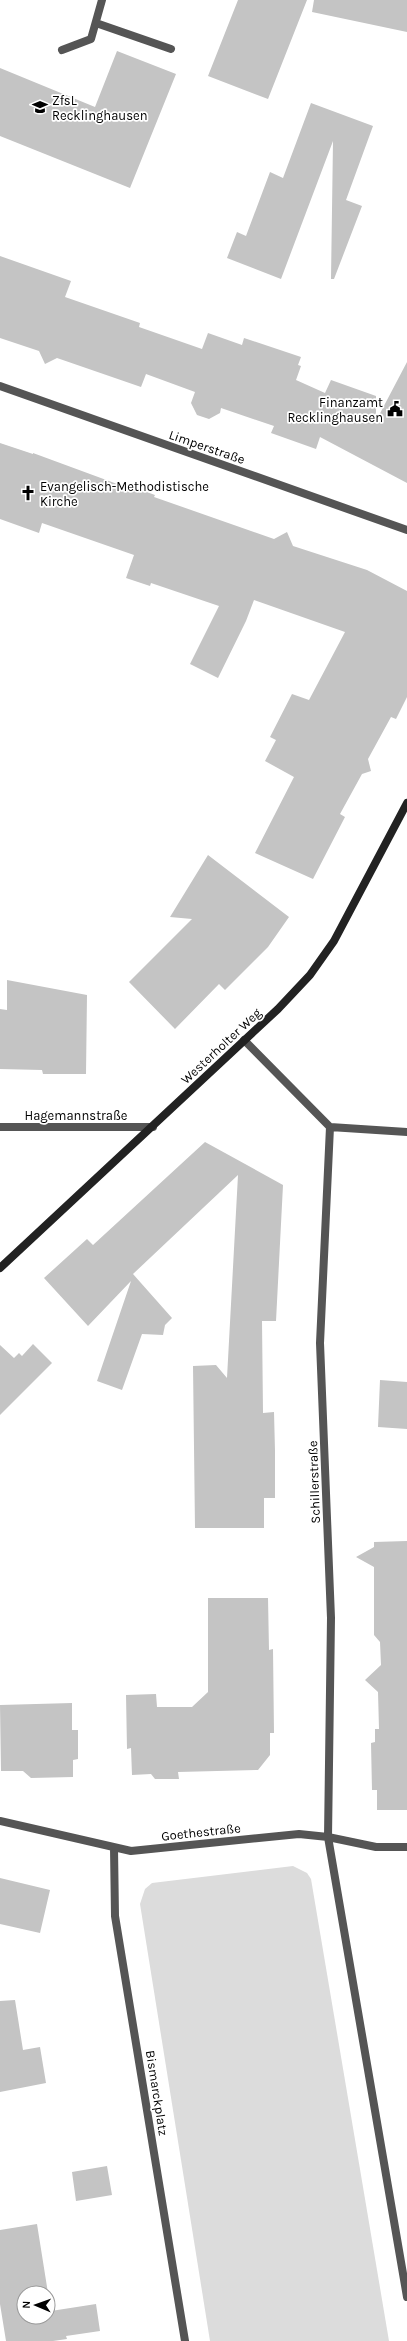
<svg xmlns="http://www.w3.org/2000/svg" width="407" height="2341" viewBox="0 0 407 2341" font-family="Karla,sans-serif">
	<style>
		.green { fill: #dcdcdc }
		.building { fill: #c4c4c4 }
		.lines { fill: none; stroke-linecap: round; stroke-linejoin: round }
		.lane { stroke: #555; stroke-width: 8 }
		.street { stroke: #555; stroke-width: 8 }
		.secondary { stroke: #222; stroke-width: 8 }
		.labels { text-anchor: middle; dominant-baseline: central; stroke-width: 3.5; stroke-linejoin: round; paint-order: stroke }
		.poi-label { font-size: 13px; fill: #000; stroke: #fff; text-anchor: start }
		.street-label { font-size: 13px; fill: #000; stroke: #fff }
	</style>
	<rect width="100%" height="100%" fill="#fff"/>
	<path class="green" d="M 293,1866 L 307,1873 L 311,1879 L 389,2341 L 210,2341 L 140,1904 L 145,1889 L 152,1883 Z"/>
	<path class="building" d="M 238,0 L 307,0 L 268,99 L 208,76 Z
		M 314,0 L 407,0 L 407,32 L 312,12 Z
		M 117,51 L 176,74 L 130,188 L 0,136 L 0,68 L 95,107 Z
		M 311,103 L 373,126 L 346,200 L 362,206 L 334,279 L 331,279 L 333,141 L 281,279 L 227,258 L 237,232 L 246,236 L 270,172 L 283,178 Z
		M 0,256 L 71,281 L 65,297 L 140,323 L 139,327 L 202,349 L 208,333 L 242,345 L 244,338 L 301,357 L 298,365 L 301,366 L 296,380 L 325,393 L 331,380 L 376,396 L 376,421 L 407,362 L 407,483 L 320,437 L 316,449 L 271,433 L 274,426 L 221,408 L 220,413 L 209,419 L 197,415 L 191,403 L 195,392 L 146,374 L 141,387 L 57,358 L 45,364 L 39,351 L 0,338 Z
		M 0,443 L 33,454 L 33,453 L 128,488 L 130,486 L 155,495 L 154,497 L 274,539 L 287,532 L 293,546 L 367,570 L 407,591 L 407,697 L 396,719 L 391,717 L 368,759 L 371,771 L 362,774 L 340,814 L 345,817 L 313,879 L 255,853 L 294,777 L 265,761 L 276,740 L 270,737 L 292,694 L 309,700 L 345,632 L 254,600 L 246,621 L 218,678 L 190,664 L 219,606 L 151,583 L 150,586 L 126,578 L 134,555 L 42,523 L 39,533 L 0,519 Z
		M 208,855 L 289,917 L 268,947 L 225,990 L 219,984 L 175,1029 L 129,982 L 192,919 L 170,917 Z
		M 7,980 L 87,995 L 86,1074 L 43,1074 L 42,1070 L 0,1069 L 0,1009 L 7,1010 Z
		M 205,1142 L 283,1185 L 276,1321 L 262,1321 L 263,1413 L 274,1412 L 275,1451 L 275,1498 L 264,1498 L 264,1528 L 195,1528 L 193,1366 L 216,1365 L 227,1378 L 238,1175 L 133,1274 L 172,1318 L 165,1325 L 163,1335 L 142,1334 L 122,1390 L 97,1381 L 131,1281 L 88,1326 L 44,1278 L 87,1239 L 93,1245 Z
		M 33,1344 L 52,1363 L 0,1415 L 0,1345 L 14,1358 L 19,1353 L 22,1356 Z
		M 380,1380 L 407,1382 L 407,1429 L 378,1427 Z
		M 407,1541 L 407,1810 L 377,1810 L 377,1790 L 372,1790 L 371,1743 L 375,1742 L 375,1729 L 379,1729 L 378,1692 L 365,1680 L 381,1665 L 380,1642 L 374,1635 L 374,1567 L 356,1557 L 374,1547 L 374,1542 Z
		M 208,1598 L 268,1598 L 269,1650 L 273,1649 L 274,1733 L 270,1733 L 270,1755 L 258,1770 L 178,1772 L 179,1779 L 155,1779 L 151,1774 L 132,1775 L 131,1748 L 127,1749 L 126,1695 L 156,1694 L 157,1707 L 192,1707 L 208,1692 Z
		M 72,1703 L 72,1730 L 78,1730 L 78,1759 L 73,1760 L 73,1777 L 31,1778 L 23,1771 L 1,1771 L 0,1705 Z
		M 0,1878 L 50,1890 L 40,1933 L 0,1924 Z
		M 15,2000 L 23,2050 L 40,2047 L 46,2083 L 0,2092 L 0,2001 Z
		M 107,2166 L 112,2195 L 76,2201 L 72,2172 Z
		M 37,2224 L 48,2293 L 24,2293 L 24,2317 L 48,2317 L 48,2293 L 51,2311 L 96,2304 L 100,2331 L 66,2336 L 67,2339 L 53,2341 L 6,2341 L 0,2304 L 0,2230 Z"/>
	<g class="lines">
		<path class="lane" d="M 96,23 L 171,49
			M 62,50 L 91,39 L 102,0"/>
		<path class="street" d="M 0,386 L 407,530
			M 244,1040 L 330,1127 L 407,1132
			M 0,1127 L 153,1127
			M 330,1127 L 320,1343 L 331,1618 L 328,1837 L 407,2297
			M 0,1821 L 131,1851 L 299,1834 L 328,1837 L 376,1847 L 407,1847
			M 114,1848 L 115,1916 L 185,2341"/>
		<path class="secondary" d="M 0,1268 L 278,1009 L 310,975 L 334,941 L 407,803"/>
	</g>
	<defs>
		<symbol id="school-bare" viewBox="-9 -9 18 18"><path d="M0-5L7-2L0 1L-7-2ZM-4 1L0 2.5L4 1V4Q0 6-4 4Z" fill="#000" stroke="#fff" stroke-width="2.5" paint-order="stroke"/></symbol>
		<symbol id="civic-bare" viewBox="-9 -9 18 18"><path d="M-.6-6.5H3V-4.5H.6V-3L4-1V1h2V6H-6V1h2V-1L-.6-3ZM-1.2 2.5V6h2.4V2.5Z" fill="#000" stroke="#fff" stroke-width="2.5" paint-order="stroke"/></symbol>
		<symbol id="church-bare" viewBox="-9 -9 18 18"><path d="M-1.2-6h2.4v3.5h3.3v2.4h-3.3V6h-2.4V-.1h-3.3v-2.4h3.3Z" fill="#000" stroke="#fff" stroke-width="2.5" paint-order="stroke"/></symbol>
	</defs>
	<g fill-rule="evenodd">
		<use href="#school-bare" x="29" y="96" width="22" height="22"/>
		<use href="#civic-bare" x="384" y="398" width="22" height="22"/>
		<use href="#church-bare" x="17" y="482" width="22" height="22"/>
	</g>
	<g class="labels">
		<g class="poi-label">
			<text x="52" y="100">ZfsL<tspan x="52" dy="15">Recklinghausen</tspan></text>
			<text x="383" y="402" text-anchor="end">Finanzamt<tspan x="383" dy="15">Recklinghausen</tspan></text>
			<text x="40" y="486">Evangelisch-Methodistische<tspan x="40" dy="15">Kirche</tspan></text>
		</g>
		<g class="street-label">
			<text transform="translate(207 447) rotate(19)">Limperstraße</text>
			<text transform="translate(221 1046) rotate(-43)">Westerholter Weg</text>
			<text x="76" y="1115">Hagemannstraße</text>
			<text transform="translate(314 1482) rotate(-92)">Schillerstraße</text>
			<text transform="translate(201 1832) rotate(-6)">Goethestraße</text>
			<text transform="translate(157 2093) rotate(81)">Bismarckplatz</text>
		</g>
	</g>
	<g transform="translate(36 2305) rotate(272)"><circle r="19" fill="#ffffff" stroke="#999999"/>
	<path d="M0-3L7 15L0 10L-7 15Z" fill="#000000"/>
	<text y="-6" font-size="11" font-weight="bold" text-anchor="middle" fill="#000000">N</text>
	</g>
</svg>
